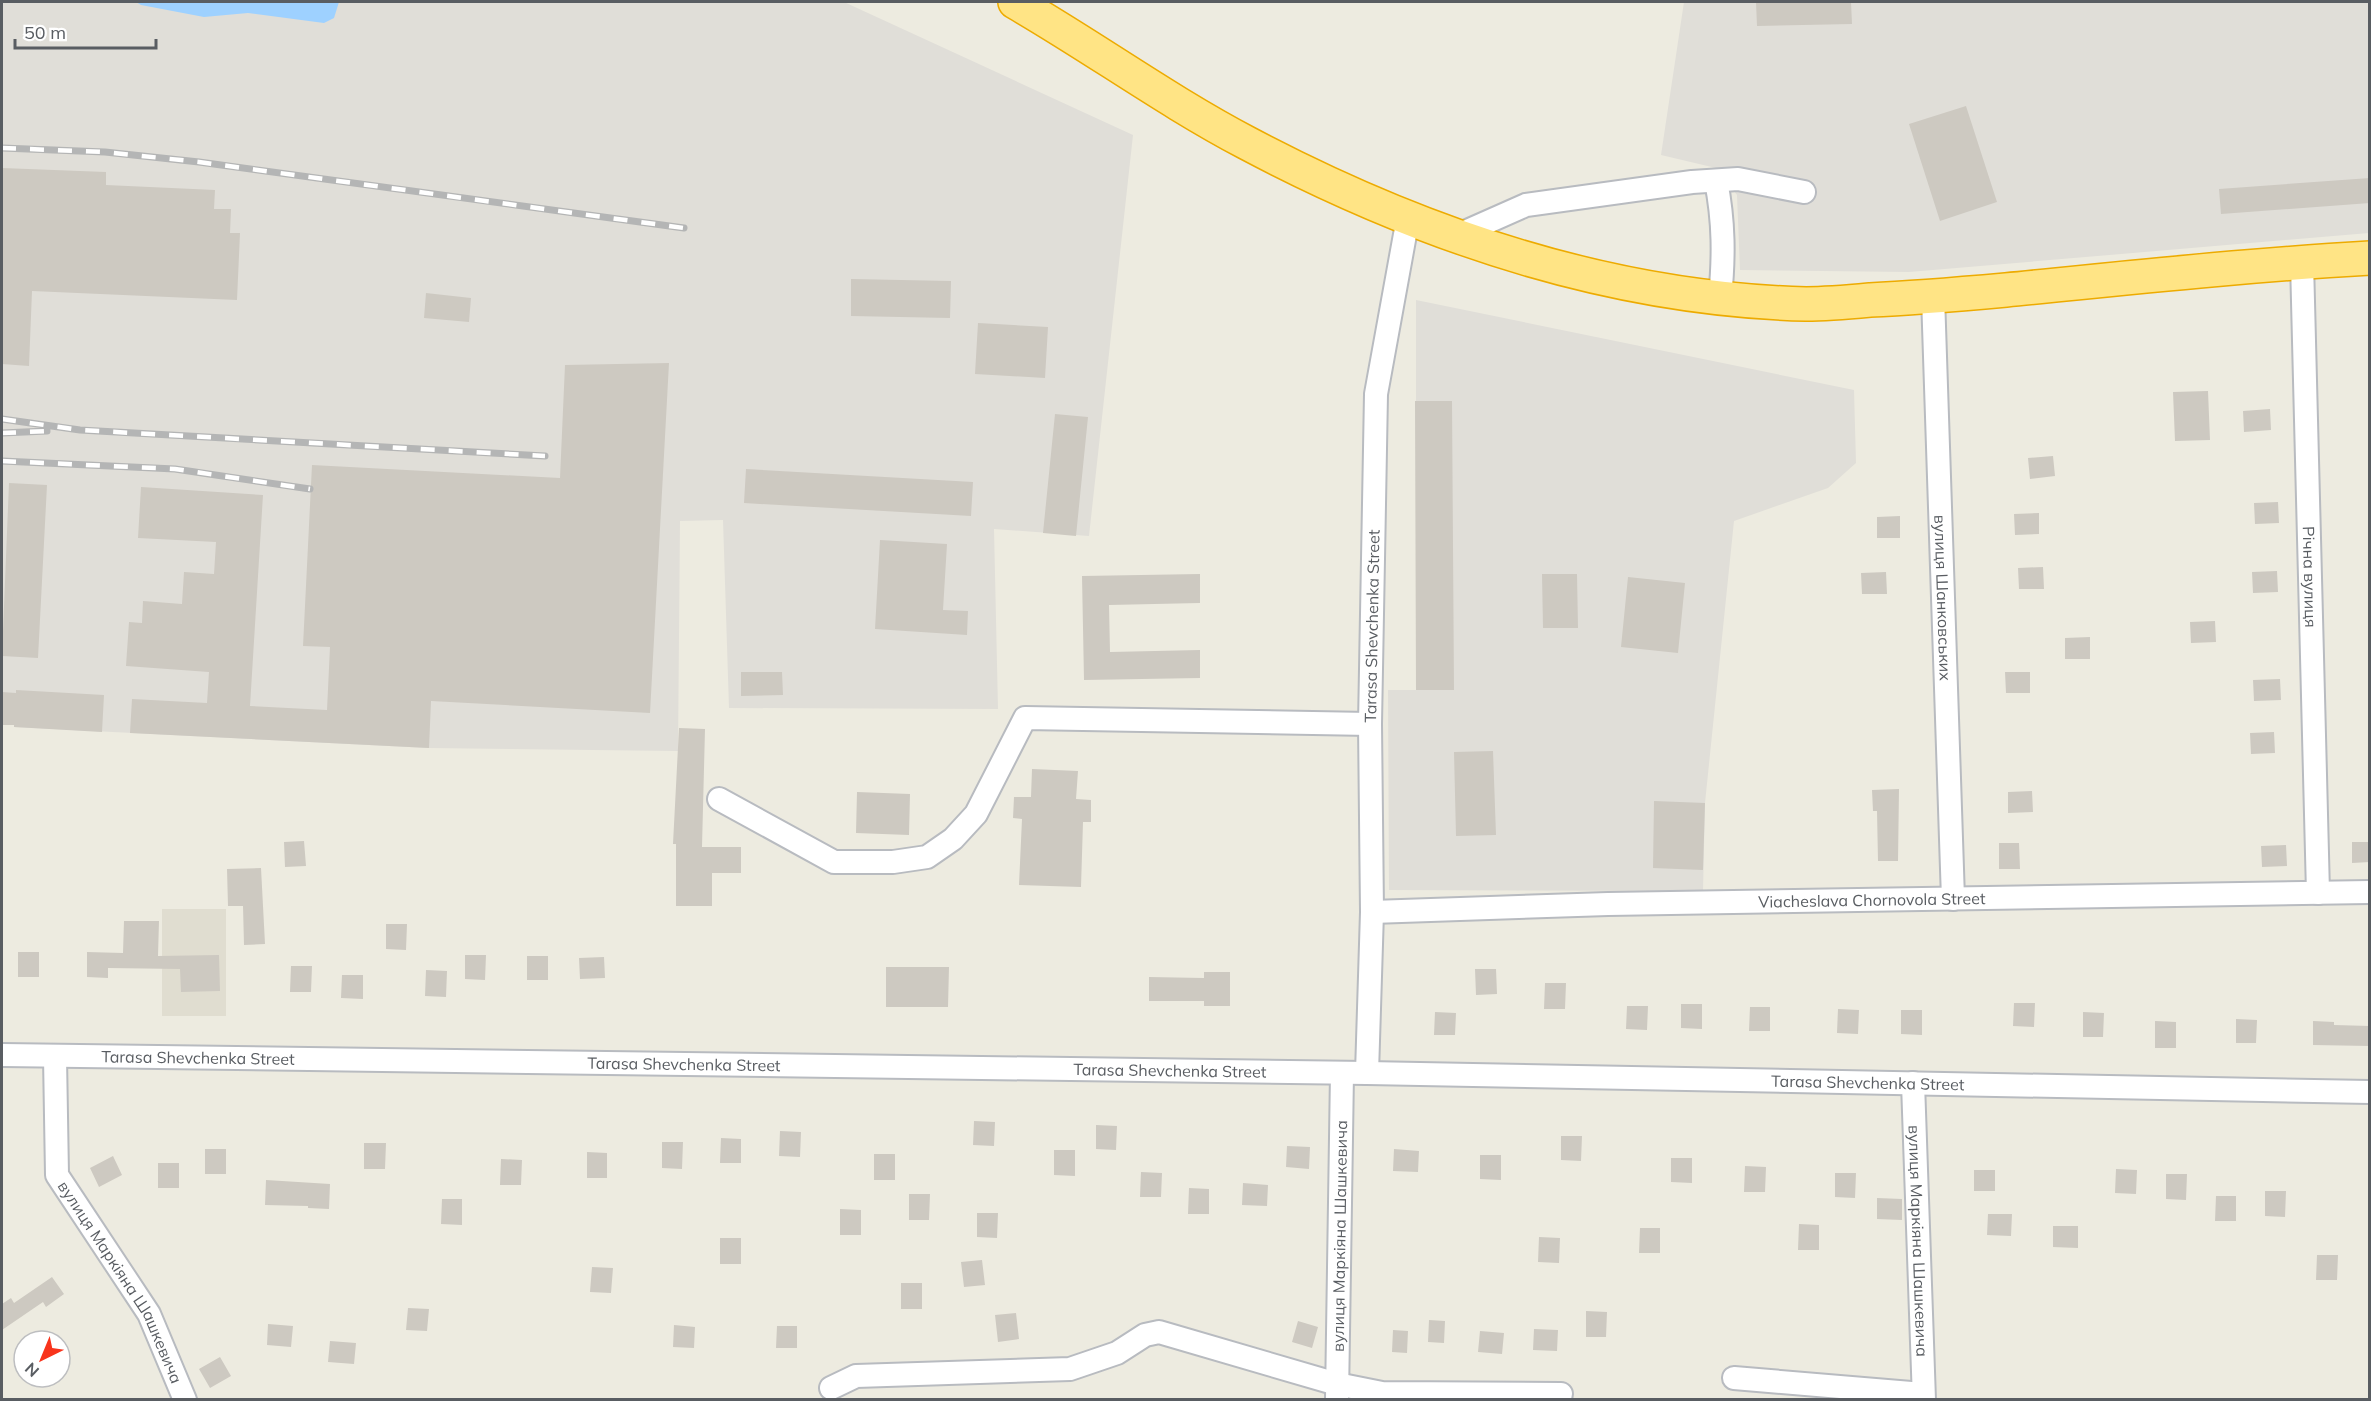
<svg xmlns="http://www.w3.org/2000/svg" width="2371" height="1401" viewBox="0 0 2371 1401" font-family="Mulish,sans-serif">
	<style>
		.industrial { fill: #e0ded8 }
		.education { fill: #e0ddd0 }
		.water { fill: #9ed1ff }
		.building { fill: #cdc9c1 }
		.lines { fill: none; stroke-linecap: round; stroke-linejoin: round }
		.minor-casing { stroke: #b8bbc0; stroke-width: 26 }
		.highway-casing { stroke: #edab00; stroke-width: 36 }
		.minor { stroke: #fff; stroke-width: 22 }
		.highway { stroke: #ffe485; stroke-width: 33 }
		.rail-casing { stroke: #b4b5b5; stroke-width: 7 }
		.rail { stroke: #fff; stroke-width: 4.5; stroke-dasharray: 14; stroke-linecap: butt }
		.labels { text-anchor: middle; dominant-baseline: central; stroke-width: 4.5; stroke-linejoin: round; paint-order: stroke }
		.street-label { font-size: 16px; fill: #595d62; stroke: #fff }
	</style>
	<rect width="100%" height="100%" fill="#edebe0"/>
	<path class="industrial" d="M 2,2 L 844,2 L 1133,135 L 1089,536 L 994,529 L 998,709 L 729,708 L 723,520 L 680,521 L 678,751 L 429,748 L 14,727 L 14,725 L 2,725 Z
		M 1684,2 L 2369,2 L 2369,233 L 1909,272 L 1740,270 L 1737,195 L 1716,168 L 1661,155 Z
		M 1416,300 L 1854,390 L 1856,463 L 1828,488 L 1734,521 L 1705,803 L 1703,891 L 1389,890 L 1388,690 L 1416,690 Z"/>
	<path class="education" d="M 162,909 L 226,909 L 226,1016 L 162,1016 Z"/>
	<path class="water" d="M 136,2 L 339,2 L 334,18 L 324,23 L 248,13 L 204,17 L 141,5 Z"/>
	<path class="building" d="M 1756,2 L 1851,2 L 1852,24 L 1757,26 Z
		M 1966,106 L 1997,202 L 1940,221 L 1909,124 Z
		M 2,168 L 106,172 L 106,185 L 215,190 L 214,209 L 231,209 L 230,233 L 240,233 L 237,300 L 32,291 L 29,366 L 2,364 Z
		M 2370,178 L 2370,203 L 2221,214 L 2219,189 Z
		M 851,279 L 951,281 L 950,318 L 851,316 Z
		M 426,293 L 471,298 L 469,322 L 424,318 Z
		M 978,323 L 1048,327 L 1045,378 L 975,374 Z
		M 669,363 L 650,713 L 431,701 L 429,748 L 130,733 L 132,699 L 207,703 L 209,672 L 126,666 L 129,622 L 142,623 L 143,601 L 182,604 L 184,572 L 214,574 L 216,542 L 138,538 L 141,487 L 263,495 L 250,706 L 327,710 L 330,647 L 303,646 L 312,465 L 560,478 L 565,365 Z
		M 2208,391 L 2210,440 L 2175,441 L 2173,392 Z
		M 1415,401 L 1452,401 L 1454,690 L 1416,690 Z
		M 2270,409 L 2271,430 L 2244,432 L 2243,411 Z
		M 1055,414 L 1088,417 L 1076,536 L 1043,533 Z
		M 2053,456 L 2055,476 L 2030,479 L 2028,458 Z
		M 746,469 L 973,482 L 971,516 L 744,503 Z
		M 9,483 L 47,485 L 38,658 L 2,656 Z
		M 2278,502 L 2279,523 L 2255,524 L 2254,503 Z
		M 2039,513 L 2039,534 L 2015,535 L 2014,514 Z
		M 1900,516 L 1900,538 L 1877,538 L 1877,517 Z
		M 880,540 L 947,544 L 943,610 L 968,611 L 967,635 L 875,629 Z
		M 2043,567 L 2044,589 L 2019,589 L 2018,568 Z
		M 2277,571 L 2278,592 L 2253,593 L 2252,572 Z
		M 1886,572 L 1887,594 L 1862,594 L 1861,573 Z
		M 1200,574 L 1200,603 L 1109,605 L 1110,652 L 1200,650 L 1200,678 L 1084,680 L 1082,576 Z
		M 1542,574 L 1577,574 L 1578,628 L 1543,628 Z
		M 1628,577 L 1685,583 L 1678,653 L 1621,647 Z
		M 2215,621 L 2216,642 L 2191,643 L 2190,622 Z
		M 2090,637 L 2090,659 L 2065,659 L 2065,638 Z
		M 741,672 L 782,672 L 783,695 L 741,696 Z
		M 2005,672 L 2030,672 L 2030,693 L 2006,693 Z
		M 2280,679 L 2281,700 L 2254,701 L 2253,680 Z
		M 16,690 L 104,695 L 102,732 L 14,727 L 14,725 L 2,725 L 2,692 L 16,693 Z
		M 679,728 L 705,729 L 702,847 L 741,847 L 741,873 L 712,873 L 712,906 L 676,906 L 676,844 L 673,844 Z
		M 2274,732 L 2275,753 L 2251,754 L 2250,733 Z
		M 1493,751 L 1496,835 L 1456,836 L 1454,752 Z
		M 1032,769 L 1078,771 L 1076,799 L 1091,800 L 1091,822 L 1083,822 L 1081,887 L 1019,885 L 1022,819 L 1013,818 L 1014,797 L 1031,797 Z
		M 1899,789 L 1898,861 L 1878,861 L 1877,811 L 1873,811 L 1872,790 Z
		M 2032,791 L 2033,812 L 2008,813 L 2008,792 Z
		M 857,792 L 910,794 L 909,835 L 856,833 Z
		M 1654,801 L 1705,803 L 1703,870 L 1653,868 Z
		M 304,841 L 306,866 L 285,867 L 284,842 Z
		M 2352,842 L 2370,842 L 2370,862 L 2352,863 Z
		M 1999,843 L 2019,843 L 2020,869 L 1999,869 Z
		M 2286,845 L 2287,866 L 2262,867 L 2261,846 Z
		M 261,868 L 265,944 L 244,945 L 243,906 L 228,906 L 227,869 Z
		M 124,921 L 159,921 L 158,956 L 219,955 L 220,991 L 181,992 L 180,969 L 108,968 L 108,978 L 87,977 L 87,952 L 123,953 Z
		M 386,924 L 407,924 L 406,950 L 386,949 Z
		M 18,952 L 39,952 L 39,977 L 18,977 Z
		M 465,955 L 486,955 L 485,980 L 465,979 Z
		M 527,956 L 548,956 L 548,980 L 527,980 Z
		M 604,957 L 605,978 L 580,979 L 579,958 Z
		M 291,966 L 312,966 L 311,992 L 290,992 Z
		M 886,967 L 949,967 L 948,1007 L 886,1007 Z
		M 1475,969 L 1496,969 L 1497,994 L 1476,995 Z
		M 426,970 L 447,971 L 446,997 L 425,996 Z
		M 1204,972 L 1230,972 L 1230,1006 L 1204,1006 L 1204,1001 L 1149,1001 L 1149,977 L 1204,978 Z
		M 342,975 L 363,975 L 363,999 L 341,998 Z
		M 1545,983 L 1566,983 L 1565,1009 L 1544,1009 Z
		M 2014,1003 L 2035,1003 L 2034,1027 L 2013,1026 Z
		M 1681,1004 L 1702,1004 L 1702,1029 L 1681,1028 Z
		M 1627,1006 L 1648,1006 L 1647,1030 L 1626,1029 Z
		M 1750,1007 L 1770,1007 L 1770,1031 L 1749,1031 Z
		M 1838,1009 L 1859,1010 L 1858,1034 L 1837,1033 Z
		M 1901,1010 L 1922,1010 L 1922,1035 L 1901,1034 Z
		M 1435,1012 L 1456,1013 L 1455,1035 L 1434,1035 Z
		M 2083,1012 L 2104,1013 L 2103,1037 L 2083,1037 Z
		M 2236,1019 L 2257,1020 L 2256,1043 L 2236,1043 Z
		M 2155,1021 L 2176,1022 L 2176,1048 L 2155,1048 Z
		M 2313,1021 L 2334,1022 L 2334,1025 L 2370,1026 L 2370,1046 L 2313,1045 Z
		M 974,1121 L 995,1122 L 994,1146 L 973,1145 Z
		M 1096,1125 L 1117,1126 L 1116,1150 L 1096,1149 Z
		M 780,1131 L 801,1132 L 800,1157 L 779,1156 Z
		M 1561,1136 L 1582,1136 L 1581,1161 L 1561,1160 Z
		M 721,1138 L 741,1139 L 741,1163 L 720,1163 Z
		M 662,1142 L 683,1142 L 682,1169 L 662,1168 Z
		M 364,1143 L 386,1143 L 385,1169 L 364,1169 Z
		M 1287,1146 L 1310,1147 L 1309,1169 L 1286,1167 Z
		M 205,1149 L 226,1149 L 226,1174 L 205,1174 Z
		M 1394,1149 L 1419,1151 L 1418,1172 L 1393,1171 Z
		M 1054,1150 L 1075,1150 L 1075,1176 L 1054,1175 Z
		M 587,1152 L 607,1153 L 607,1178 L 587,1178 Z
		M 874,1154 L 895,1154 L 895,1180 L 874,1180 Z
		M 1480,1155 L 1501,1155 L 1501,1180 L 1480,1179 Z
		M 113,1156 L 122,1175 L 99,1187 L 90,1168 Z
		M 1671,1158 L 1692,1158 L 1692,1183 L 1671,1182 Z
		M 501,1159 L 522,1160 L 521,1185 L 500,1185 Z
		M 158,1163 L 179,1163 L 179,1188 L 158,1188 Z
		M 1745,1166 L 1766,1167 L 1765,1192 L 1744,1192 Z
		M 2116,1169 L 2137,1170 L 2136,1194 L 2115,1193 Z
		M 1974,1170 L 1995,1170 L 1995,1191 L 1974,1191 Z
		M 1141,1172 L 1162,1173 L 1161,1197 L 1140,1197 Z
		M 1835,1173 L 1856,1173 L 1855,1198 L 1835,1197 Z
		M 2166,1174 L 2187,1174 L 2186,1200 L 2166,1199 Z
		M 266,1180 L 330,1184 L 329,1209 L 308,1208 L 308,1206 L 265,1205 Z
		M 1243,1183 L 1268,1185 L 1267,1206 L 1242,1205 Z
		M 1189,1188 L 1209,1189 L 1209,1214 L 1188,1214 Z
		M 2265,1191 L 2286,1191 L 2285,1217 L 2265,1216 Z
		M 909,1194 L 930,1194 L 929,1220 L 909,1220 Z
		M 2216,1196 L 2236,1196 L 2236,1221 L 2215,1221 Z
		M 1877,1198 L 1902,1199 L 1902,1220 L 1877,1219 Z
		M 442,1199 L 462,1199 L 462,1225 L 441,1224 Z
		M 840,1209 L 861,1210 L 861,1235 L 840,1235 Z
		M 977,1213 L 998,1213 L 997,1238 L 977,1237 Z
		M 1988,1214 L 2012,1214 L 2011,1236 L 1987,1235 Z
		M 1799,1224 L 1819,1225 L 1819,1250 L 1798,1250 Z
		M 2053,1226 L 2078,1226 L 2078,1248 L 2053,1247 Z
		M 1640,1228 L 1660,1228 L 1660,1253 L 1639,1253 Z
		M 1539,1237 L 1560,1238 L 1559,1263 L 1538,1262 Z
		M 720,1238 L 741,1238 L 741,1264 L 720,1264 Z
		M 2317,1255 L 2338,1255 L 2337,1280 L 2316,1280 Z
		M 982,1260 L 985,1285 L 964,1287 L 961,1262 Z
		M 592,1267 L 613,1268 L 611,1293 L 590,1292 Z
		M 52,1277 L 64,1294 L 46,1307 L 43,1302 L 2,1330 L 2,1304 L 11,1298 L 14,1303 Z
		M 901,1283 L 922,1283 L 922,1309 L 901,1309 Z
		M 408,1308 L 429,1309 L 427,1331 L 406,1330 Z
		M 1586,1311 L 1607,1312 L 1606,1337 L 1586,1337 Z
		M 1016,1313 L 1019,1339 L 998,1342 L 995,1315 Z
		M 1429,1320 L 1445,1321 L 1444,1343 L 1428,1342 Z
		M 1298,1321 L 1318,1327 L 1312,1348 L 1292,1342 Z
		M 268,1324 L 293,1326 L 291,1347 L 267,1345 Z
		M 674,1325 L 695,1327 L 694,1348 L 673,1347 Z
		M 777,1326 L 797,1326 L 797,1348 L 776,1348 Z
		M 1534,1329 L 1558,1330 L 1557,1351 L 1533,1350 Z
		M 1393,1330 L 1408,1331 L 1407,1353 L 1392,1352 Z
		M 1480,1331 L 1504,1333 L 1502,1354 L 1478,1352 Z
		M 330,1341 L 356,1343 L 354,1364 L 328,1362 Z
		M 220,1357 L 231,1376 L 210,1388 L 199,1369 Z"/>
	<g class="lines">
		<defs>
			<g id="minor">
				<path d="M 1716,181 C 1724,222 1724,257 1720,298"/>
				<path d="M 1456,236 L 1526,205 L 1692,182 L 1738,179 L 1804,192"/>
				<path id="s1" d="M 2302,262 L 2318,893"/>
				<path id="s2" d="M 1933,296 L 1953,899"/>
				<path d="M 719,799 L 834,862 L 893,862 L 927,857 L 953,839 L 976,814 L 1025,718 L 1370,724"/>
				<path id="s3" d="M 1372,912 L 1608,904 L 2370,892"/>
				<path id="s4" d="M 2,1055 L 1367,1073 L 2370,1092"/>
				<path id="s5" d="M 55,1057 L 57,1175 L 149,1314 L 185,1400"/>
				<path id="s6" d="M 1367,1073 L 1372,912 L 1370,724 L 1376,394 L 1408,218"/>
				<path id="s7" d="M 1913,1083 L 1924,1400"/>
				<path d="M 1734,1378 L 1923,1394"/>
				<path d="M 831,1388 L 856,1376 L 1070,1369 L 1117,1353 L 1145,1335 L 1159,1332 L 1337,1384 L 1382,1393 L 1561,1394"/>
				<path id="s8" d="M 1337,1398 L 1342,1073"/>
			</g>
			<path id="highway" d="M 1015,2 C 1093,47 1167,101 1247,143 C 1419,234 1610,299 1806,304 C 1827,304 1849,302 1870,300 C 1916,298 1961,294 2006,290 C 2127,278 2248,265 2370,258"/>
		</defs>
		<use href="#minor" class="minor-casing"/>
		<use href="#highway" class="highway-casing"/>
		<use href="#minor" class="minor"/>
		<use href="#highway" class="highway"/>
		<defs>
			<path id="rail" d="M 2,148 L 105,152 L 199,162 L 684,228
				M 2,419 L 80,430 L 545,456
				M 2,433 L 47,431
				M 2,461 L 175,469 L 310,489"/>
		</defs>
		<use href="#rail" class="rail-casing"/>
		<use href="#rail" class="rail"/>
	</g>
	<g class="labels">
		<g class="street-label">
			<text stroke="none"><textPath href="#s1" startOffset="315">Річна вулиця</textPath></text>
			<text stroke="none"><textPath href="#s2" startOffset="302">вулиця Шанковських</textPath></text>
			<text stroke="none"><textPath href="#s6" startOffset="447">Tarasa Shevchenka Street</textPath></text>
			<text stroke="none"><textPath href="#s3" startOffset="500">Viacheslava Chornovola Street</textPath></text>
			<text stroke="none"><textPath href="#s4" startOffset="196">Tarasa Shevchenka Street</textPath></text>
			<text stroke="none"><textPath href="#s4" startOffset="682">Tarasa Shevchenka Street</textPath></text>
			<text stroke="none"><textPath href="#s4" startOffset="1168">Tarasa Shevchenka Street</textPath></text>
			<text stroke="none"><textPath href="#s4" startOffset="1866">Tarasa Shevchenka Street</textPath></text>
			<text stroke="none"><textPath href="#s8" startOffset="162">вулиця Маркіяна Шашкевича</textPath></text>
			<text stroke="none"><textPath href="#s7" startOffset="158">вулиця Маркіяна Шашкевича</textPath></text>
			<text stroke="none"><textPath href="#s5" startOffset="243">вулиця Маркіяна Шашкевича</textPath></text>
		</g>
	</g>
	<rect width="2371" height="1401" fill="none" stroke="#595d62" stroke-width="6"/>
	<g transform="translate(42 1359) rotate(223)"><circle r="28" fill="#ffffff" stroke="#bdbec0" stroke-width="1.5"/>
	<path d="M0-4.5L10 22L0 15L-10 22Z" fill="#f8341c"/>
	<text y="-9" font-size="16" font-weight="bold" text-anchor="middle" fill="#595d62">N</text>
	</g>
	<path d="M15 39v9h141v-9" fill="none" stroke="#595d62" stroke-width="3"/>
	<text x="24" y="39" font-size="18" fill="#595d62" stroke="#ffffff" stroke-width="4.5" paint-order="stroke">50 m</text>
</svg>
